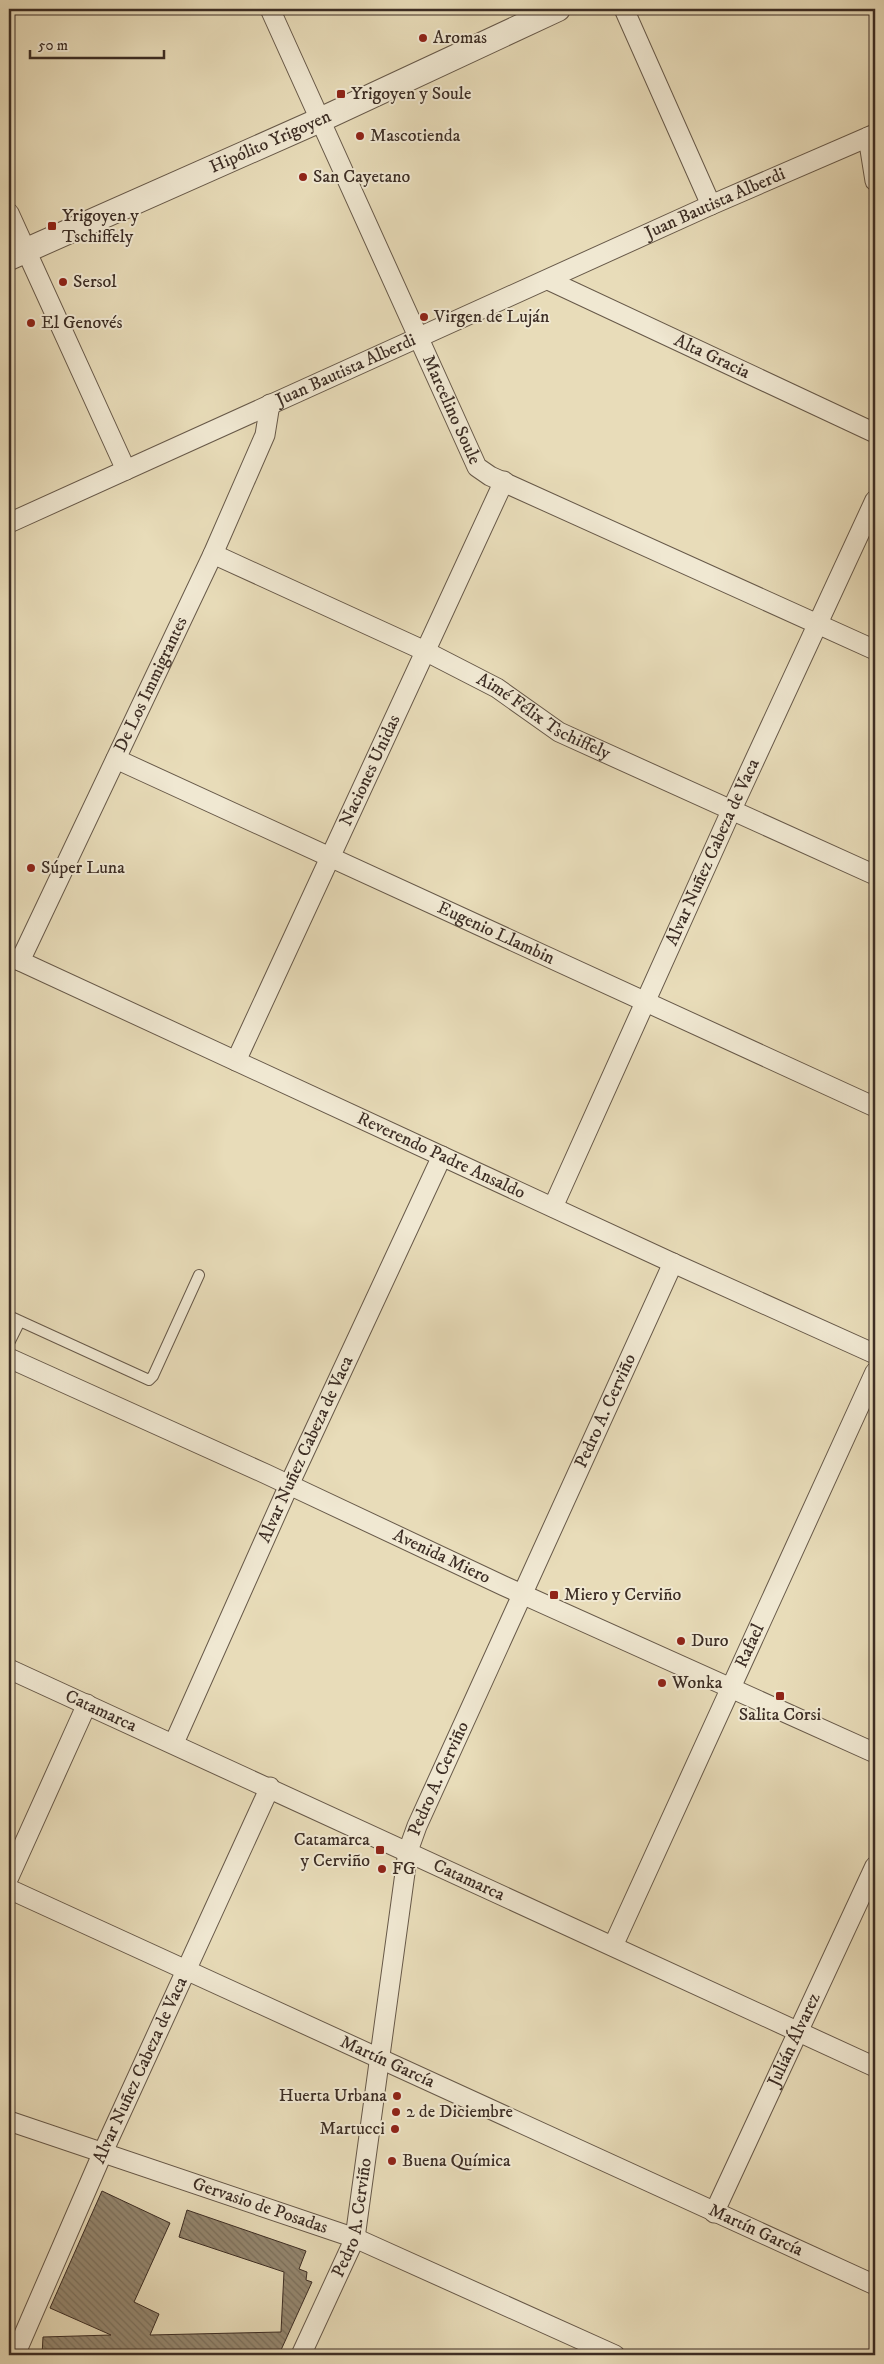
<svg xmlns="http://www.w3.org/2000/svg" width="884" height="2364" viewBox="0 0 884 2364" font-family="'IM FELL DW Pica',serif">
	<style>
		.building { fill: url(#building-back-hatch); stroke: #3c2d24 }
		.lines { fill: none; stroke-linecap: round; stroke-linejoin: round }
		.service-casing { stroke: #675949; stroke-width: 12 }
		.minor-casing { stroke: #675949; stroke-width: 21 }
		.tertiary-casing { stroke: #675949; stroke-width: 26 }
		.service { stroke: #f0e8d2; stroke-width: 10 }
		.minor { stroke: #f0e8d2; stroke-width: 19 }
		.tertiary { stroke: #f0e8d2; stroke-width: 24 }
		.poi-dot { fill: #8f2418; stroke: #f0e8d2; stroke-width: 2 }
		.labels { text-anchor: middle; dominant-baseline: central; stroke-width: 4; stroke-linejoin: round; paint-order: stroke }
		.poi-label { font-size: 18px; fill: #3c2d24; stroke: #f0e8d2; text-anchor: start }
		.street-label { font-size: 18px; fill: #3c2d24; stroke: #f0e8d2 }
	</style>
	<defs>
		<pattern id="building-back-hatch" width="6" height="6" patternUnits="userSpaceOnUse" patternTransform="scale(1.25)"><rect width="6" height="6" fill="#958871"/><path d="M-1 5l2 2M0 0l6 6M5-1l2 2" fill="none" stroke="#7b705d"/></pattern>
	</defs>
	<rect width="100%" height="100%" fill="#e8dcb9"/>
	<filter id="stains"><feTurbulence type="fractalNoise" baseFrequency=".004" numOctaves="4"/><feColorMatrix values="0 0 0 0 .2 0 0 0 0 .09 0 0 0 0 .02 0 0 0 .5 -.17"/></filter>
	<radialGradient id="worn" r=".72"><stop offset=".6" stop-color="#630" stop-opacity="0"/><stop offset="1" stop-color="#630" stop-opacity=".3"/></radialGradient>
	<path class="building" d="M 102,2191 L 170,2223 L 134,2302 L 159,2314 L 150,2335 L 281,2332 L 284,2272 L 179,2237 L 187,2210 L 306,2251 L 299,2269 L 307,2272 L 306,2280 L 312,2282 L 281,2350 L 241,2350 L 242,2355 L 42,2355 L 43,2337 L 111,2335 L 50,2308 Z"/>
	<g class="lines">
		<defs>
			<path id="service" d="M 9,1316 L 149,1380 L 153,1376 L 199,1275
				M 9,1343 L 20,1321"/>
			<g id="minor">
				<path id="s1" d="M 270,9 L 477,467 L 490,476 L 875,650"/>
				<path d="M 624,9 L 711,205"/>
				<path d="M 868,137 L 875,181"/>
				<path d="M 9,213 L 126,470"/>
				<path id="s2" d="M 548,280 L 875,433"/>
				<path id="s3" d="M 9,523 L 711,205 L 875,134"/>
				<path id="s4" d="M 213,554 L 425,651 L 497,688 L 559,732 L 875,875"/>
				<path id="s5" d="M 116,759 L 875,1107"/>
				<path id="s6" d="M 9,956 L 673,1263 L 875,1354"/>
				<path id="s7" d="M 20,961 L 213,554 L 265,435 L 270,404"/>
				<path id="s8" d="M 236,1061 L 504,481"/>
				<path id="s9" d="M 553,1207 L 732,809 L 875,500"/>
				<path id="s10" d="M 9,1358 L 266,1474 L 504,1586 L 875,1753"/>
				<path id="s11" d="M 9,1669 L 875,2067"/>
				<path id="s12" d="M 174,1743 L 289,1485 L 442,1156"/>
				<path d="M 9,1877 L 87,1704"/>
				<path id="s13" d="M 9,1889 L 875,2285"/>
				<path id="s14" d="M 613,1946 L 875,1372"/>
				<path id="s15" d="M 9,2121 L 355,2238 L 615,2355"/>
				<path id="s16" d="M 714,2213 L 875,1866"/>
				<path id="s17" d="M 15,2355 L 103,2152 L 270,1787"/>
				<path id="s18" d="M 301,2355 L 355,2238 L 408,1851 L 417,1826 L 673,1263"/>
			</g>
			<g id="tertiary">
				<path id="s19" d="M 9,258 L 320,120 L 558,9"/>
			</g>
		</defs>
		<use href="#service" class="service-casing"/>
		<use href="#minor" class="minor-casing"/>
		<use href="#tertiary" class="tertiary-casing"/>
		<use href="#service" class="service"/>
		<use href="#minor" class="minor"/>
		<use href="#tertiary" class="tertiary"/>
	</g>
	<g class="poi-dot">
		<circle cx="423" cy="38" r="5"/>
		<rect x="336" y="89" width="10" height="10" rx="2.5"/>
		<circle cx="360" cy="136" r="5"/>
		<circle cx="303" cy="177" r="5"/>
		<rect x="47" y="221" width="10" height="10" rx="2.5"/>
		<circle cx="63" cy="282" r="5"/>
		<circle cx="424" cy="317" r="5"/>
		<circle cx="31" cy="323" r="5"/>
		<circle cx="31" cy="868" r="5"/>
		<rect x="549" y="1590" width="10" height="10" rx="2.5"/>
		<circle cx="681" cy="1641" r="5"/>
		<circle cx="662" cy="1683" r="5"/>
		<rect x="775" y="1691" width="10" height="10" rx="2.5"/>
		<rect x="375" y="1845" width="10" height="10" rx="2.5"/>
		<circle cx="382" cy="1869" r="5"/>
		<circle cx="397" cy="2096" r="5"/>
		<circle cx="396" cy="2112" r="5"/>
		<circle cx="395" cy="2129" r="5"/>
		<circle cx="392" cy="2161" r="5"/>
	</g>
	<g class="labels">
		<g class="poi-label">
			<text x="433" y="38">Aromas</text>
			<text x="351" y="94">Yrigoyen y Soule</text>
			<text x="370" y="136">Mascotienda</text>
			<text x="313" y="177">San Cayetano</text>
			<text x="62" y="216">Yrigoyen y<tspan x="62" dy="21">Tschiffely</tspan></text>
			<text x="73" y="282">Sersol</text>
			<text x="434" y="317">Virgen de Luján</text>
			<text x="41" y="323">El Genovés</text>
			<text x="41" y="868">Súper Luna</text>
			<text x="564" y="1595">Miero y Cerviño</text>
			<text x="691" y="1641">Duro</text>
			<text x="672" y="1683">Wonka</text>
			<text x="780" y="1715" text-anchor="middle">Salita Corsi</text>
			<text x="370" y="1840" text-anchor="end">Catamarca<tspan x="370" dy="21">y Cerviño</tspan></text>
			<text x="392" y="1869">FG</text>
			<text x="387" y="2096" text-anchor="end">Huerta Urbana</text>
			<text x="406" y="2112">2 de Diciembre</text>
			<text x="385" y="2129" text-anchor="end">Martucci</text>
			<text x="402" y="2161">Buena Química</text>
		</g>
		<g class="street-label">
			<text stroke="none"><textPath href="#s19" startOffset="286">Hipólito Yrigoyen</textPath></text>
			<text stroke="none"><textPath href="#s3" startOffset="775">Juan Bautista Alberdi</textPath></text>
			<text stroke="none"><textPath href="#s2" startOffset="181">Alta Gracia</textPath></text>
			<text stroke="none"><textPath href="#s3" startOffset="370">Juan Bautista Alberdi</textPath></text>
			<text stroke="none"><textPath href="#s1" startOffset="440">Marcelino Soule</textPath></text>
			<text stroke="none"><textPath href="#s7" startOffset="306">De Los Immigrantes</textPath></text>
			<text stroke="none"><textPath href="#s4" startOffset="369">Aimé Félix Tschiffely</textPath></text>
			<text stroke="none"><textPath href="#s8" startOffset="320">Naciones Unidas</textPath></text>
			<text stroke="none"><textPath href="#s9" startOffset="389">Alvar Nuñez Cabeza de Vaca</textPath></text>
			<text stroke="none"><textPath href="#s5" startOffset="418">Eugenio Llambin</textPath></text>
			<text stroke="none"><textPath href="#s6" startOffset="476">Reverendo Padre Ansaldo</textPath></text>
			<text stroke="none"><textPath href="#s18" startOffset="1002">Pedro A. Cerviño</textPath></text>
			<text stroke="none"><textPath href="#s12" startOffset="322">Alvar Nuñez Cabeza de Vaca</textPath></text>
			<text stroke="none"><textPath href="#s10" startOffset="476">Avenida Miero</textPath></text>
			<text stroke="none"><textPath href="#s14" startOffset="330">Rafael</textPath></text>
			<text stroke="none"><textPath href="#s11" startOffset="101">Catamarca</textPath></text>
			<text stroke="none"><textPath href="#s18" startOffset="598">Pedro A. Cerviño</textPath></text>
			<text stroke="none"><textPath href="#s11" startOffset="506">Catamarca</textPath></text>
			<text stroke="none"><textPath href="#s16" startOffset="191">Julián Álvarez</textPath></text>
			<text stroke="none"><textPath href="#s13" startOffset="416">Martín García</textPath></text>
			<text stroke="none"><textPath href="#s17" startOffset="311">Alvar Nuñez Cabeza de Vaca</textPath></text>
			<text stroke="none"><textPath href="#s15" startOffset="265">Gervasio de Posadas</textPath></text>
			<text stroke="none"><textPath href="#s18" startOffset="148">Pedro A. Cerviño</textPath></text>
			<text stroke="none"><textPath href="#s13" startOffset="821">Martín García</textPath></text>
		</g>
	</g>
	<rect width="884" height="2364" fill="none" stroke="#e8dcb9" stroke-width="30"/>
	<rect x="10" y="10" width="864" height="2344" fill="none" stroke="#3c2d24" stroke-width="2.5"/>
	<rect x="15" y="15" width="854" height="2334" fill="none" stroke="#3c2d24"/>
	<path d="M30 50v8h134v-8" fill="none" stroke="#3c2d24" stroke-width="2.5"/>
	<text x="38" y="50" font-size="15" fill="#3c2d24" stroke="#f0e8d2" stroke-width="4" paint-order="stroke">50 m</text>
	<rect width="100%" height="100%" filter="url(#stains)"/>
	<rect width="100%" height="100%" fill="url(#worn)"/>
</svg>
